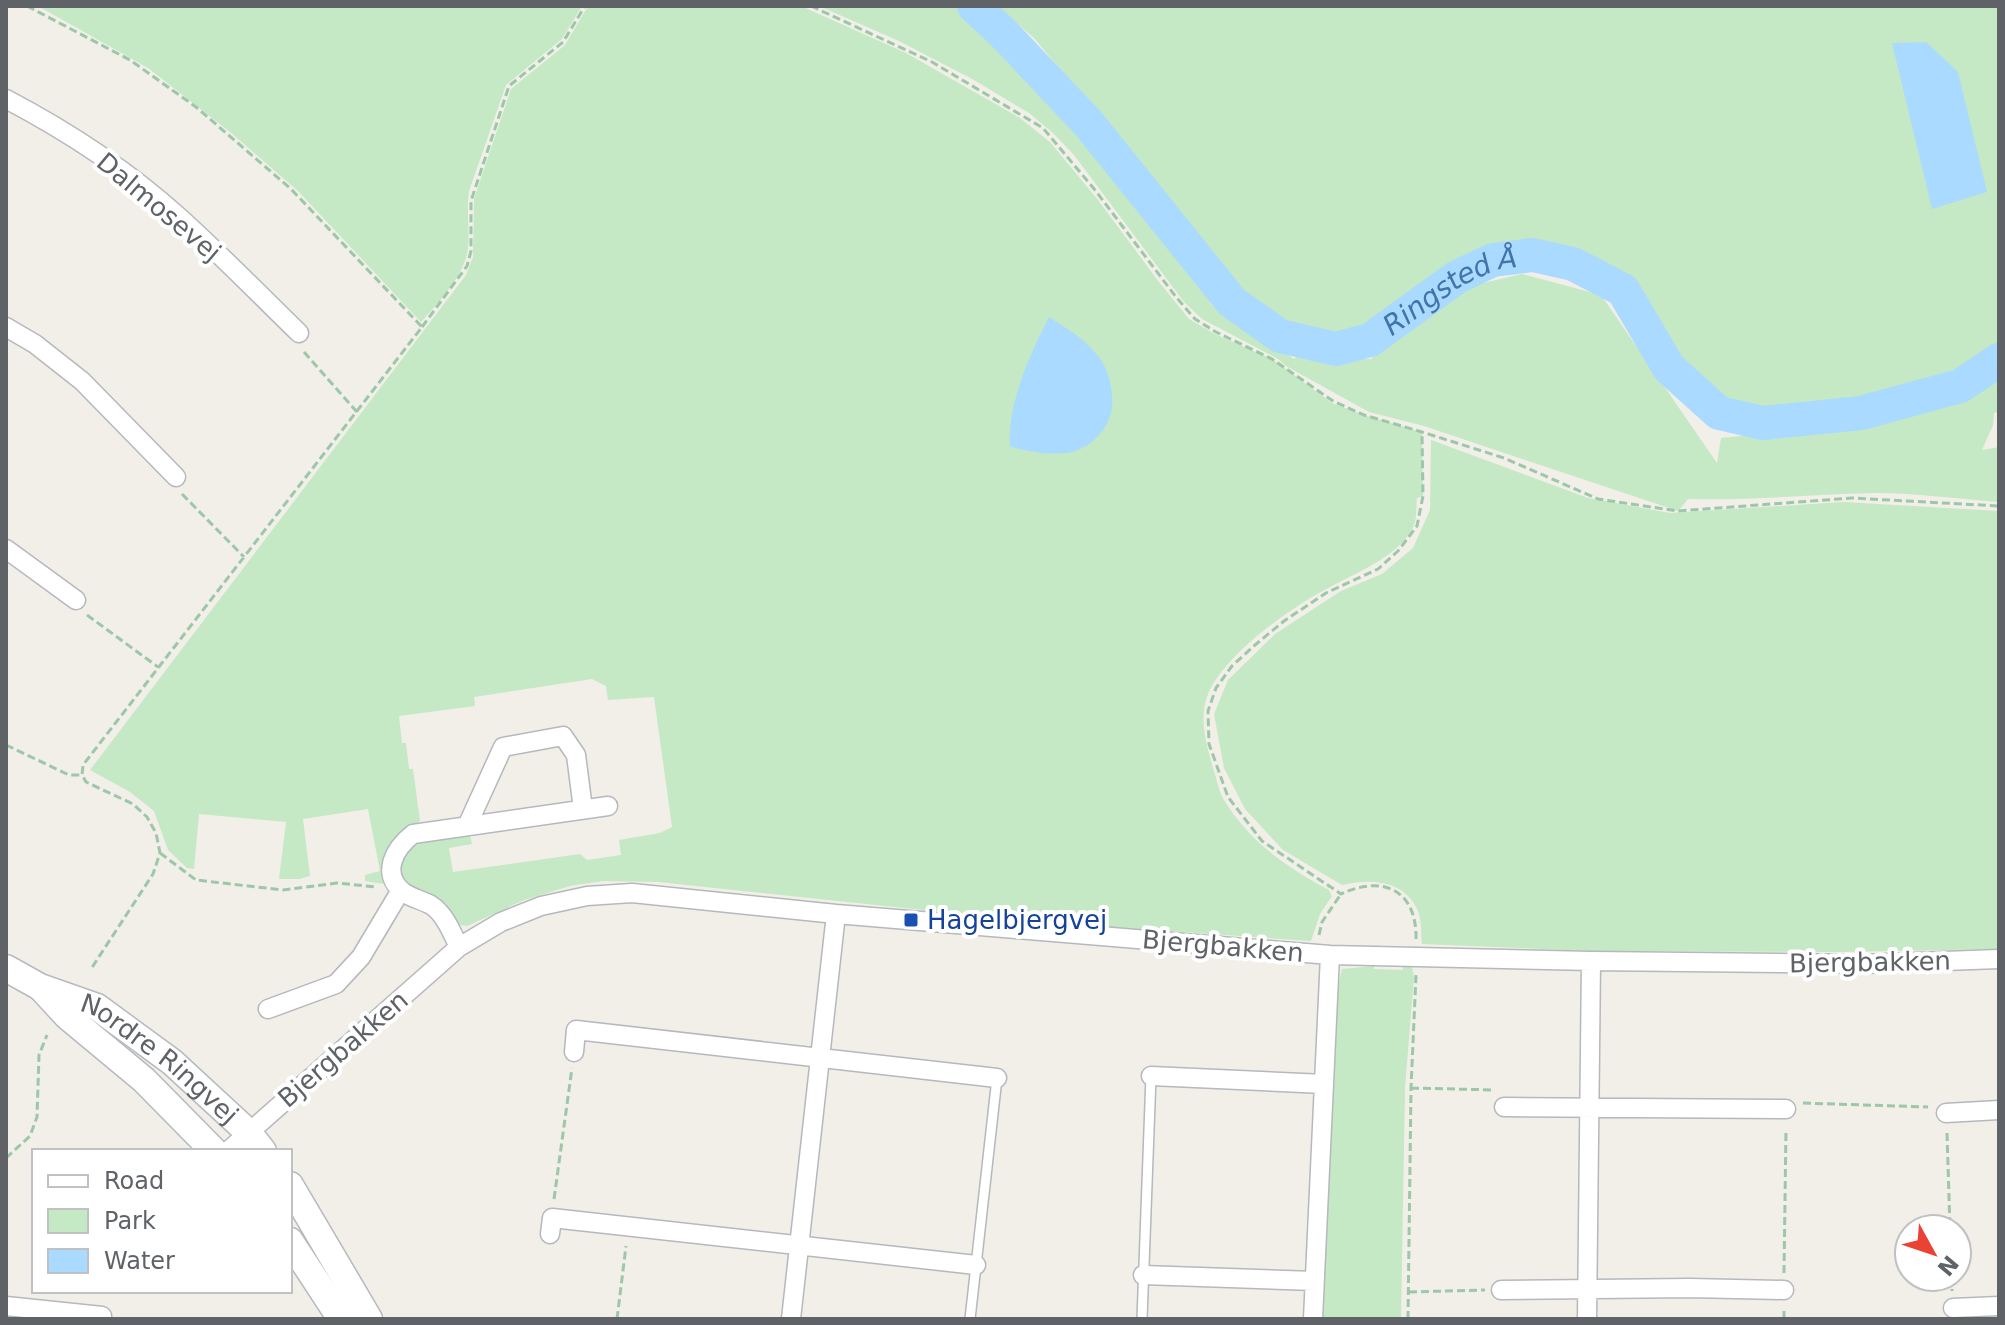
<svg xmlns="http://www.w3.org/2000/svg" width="2005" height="1325" viewBox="0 0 2005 1325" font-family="'DejaVu Sans',sans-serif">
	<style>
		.green { fill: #c5e8c5 }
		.water { fill: #aadaff }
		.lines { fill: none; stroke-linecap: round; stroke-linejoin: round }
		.river { stroke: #aadaff; stroke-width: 34 }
		.lane-casing { stroke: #b5b8bc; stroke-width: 12 }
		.street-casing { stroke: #b5b8bc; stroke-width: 21 }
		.secondary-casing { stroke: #b6babf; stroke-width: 29 }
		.path { stroke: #9cc7a9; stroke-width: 3; stroke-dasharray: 8 4; stroke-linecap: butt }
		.lane { stroke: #fff; stroke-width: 9 }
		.street { stroke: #fff; stroke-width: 18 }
		.secondary { stroke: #fff; stroke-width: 26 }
		.transit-dot { fill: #1a4fb4; stroke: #fff; stroke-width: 3 }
		.labels { text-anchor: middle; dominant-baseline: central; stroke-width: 8; stroke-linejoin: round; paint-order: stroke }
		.street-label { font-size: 26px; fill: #5f6368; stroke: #fff }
		.transit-label { font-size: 26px; fill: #164399; stroke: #fff; text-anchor: start }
		.water-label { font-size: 28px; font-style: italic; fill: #4174aa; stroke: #fff }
	</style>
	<rect width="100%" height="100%" fill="#f1efe8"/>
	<path class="green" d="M 38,6 L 582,6 L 562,39 L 506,85 L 469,191 C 466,210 470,229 468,248 C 465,275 439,302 421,322 L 298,191 L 230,132 L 148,68 Z
		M 588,6 L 801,6 L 906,53 L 1020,118 L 1050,142 L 1098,200 L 1159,282 L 1189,319 L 1215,334 L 1272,359 L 1332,403 L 1364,415 L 1422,432 L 1423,496 L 1417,498 C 1416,506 1417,515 1415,522 C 1406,553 1356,573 1330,587 C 1291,607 1225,654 1208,694 C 1198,719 1207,747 1214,771 C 1217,780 1219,792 1224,800 C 1249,841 1287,868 1329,890 L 1332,896 L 1320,914 L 1311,941 L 1038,922 L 658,882 L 603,881 L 570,886 L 524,900 L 467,926 L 455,924 L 439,904 L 407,887 L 401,878 L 399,864 L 406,848 L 419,839 L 469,832 L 472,844 L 449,848 L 453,872 L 580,854 L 587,860 L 621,855 L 619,840 L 660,833 L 672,827 L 654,697 L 608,700 L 606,686 L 592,679 L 474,697 L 475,706 L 399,716 L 402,743 L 406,743 L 409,769 L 413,769 L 420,821 C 413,827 405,831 398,837 C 385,850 384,869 390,885 L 365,881 L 365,875 L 380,871 L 368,809 L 303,819 L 310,876 L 299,879 L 279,879 L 286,822 L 199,814 L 194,869 L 187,868 L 168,850 L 154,811 L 130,792 L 90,770 L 466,275 L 473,257 L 474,199 L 511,89 L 565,45 Z
		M 819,6 L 958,6 L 987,35 L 1038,80 L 1068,112 L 1202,284 L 1211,304 L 1220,312 L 1245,325 L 1294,359 L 1302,351 L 1329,360 L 1371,359 L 1453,290 L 1522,274 L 1601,295 L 1717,463 L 1721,438 C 1758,433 1796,435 1833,430 C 1893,422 1946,407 1999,378 L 1999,412 L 1994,413 L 1993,425 L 1982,450 L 1999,447 L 1999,502 C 1958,499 1916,493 1875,493 C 1812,494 1750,501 1688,499 L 1678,511 L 1424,426 L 1369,412 L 1286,366 L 1278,359 L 1202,319 L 1184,302 L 1074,155 L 1053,133 L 1029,113 L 974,80 L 899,41 Z
		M 997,6 L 1999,6 L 1999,347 L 1937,378 L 1871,395 L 1776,407 L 1738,404 L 1711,395 L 1671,351 L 1630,287 L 1599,268 L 1543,246 L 1492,249 L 1429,278 L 1368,329 L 1339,342 L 1302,336 L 1258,313 L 1213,265 L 1121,152 L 1080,93 L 1034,38 Z
		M 1431,440 L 1588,498 L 1670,513 L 1843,502 L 1999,511 L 1999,949 L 1841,952 L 1591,951 L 1422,944 C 1421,933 1422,917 1416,907 C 1401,879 1368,879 1342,885 L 1283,850 L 1245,809 L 1224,768 L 1214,714 L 1228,680 L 1275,634 L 1341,591 L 1382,574 L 1413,548 L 1430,510 Z
		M 1374,966 L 1374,969 L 1403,970 L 1403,966 L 1412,967 L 1414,977 L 1405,1088 L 1401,1319 L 1323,1319 L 1335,1000 L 1342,969 Z"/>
	<path class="water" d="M 1926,42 L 1958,72 L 1987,192 L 1932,209 L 1892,43 Z
		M 1049,317 C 1066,328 1085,339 1098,356 C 1107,367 1111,382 1112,396 C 1115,422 1096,445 1072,452 C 1055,456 1026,452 1010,446 C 1007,405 1030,354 1049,317 Z"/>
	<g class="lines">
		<path class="river" id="s1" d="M 974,6 L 1004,34 L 1088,123 L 1232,302 L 1280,336 L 1336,349 L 1370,340 L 1457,277 L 1493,260 L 1533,255 L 1573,264 L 1623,290 L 1669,368 L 1719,413 L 1763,423 L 1861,413 L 1960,386 L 1999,360"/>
		<defs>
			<path id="lane" d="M 970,1319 L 997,1078
				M 1142,1319 L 1151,1076"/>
			<path id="street" d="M 6,99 C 67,131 128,171 179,217 C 220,254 259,294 299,333
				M 6,327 L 35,344 L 82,381 L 176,477
				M 6,549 L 76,600
				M 467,826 L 503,747 L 563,736 L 576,755 L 583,809
				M 459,947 C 452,933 445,914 431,905 C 422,900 411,898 403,892 C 380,873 395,848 413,834 L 608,806
				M 268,1009 L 336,984 L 361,957 L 401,890
				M 574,1052 L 576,1030 L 997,1078
				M 1151,1076 L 1324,1084
				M 1504,1107 L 1786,1109
				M 1946,1113 L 1999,1110
				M 228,1151 L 459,947 L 501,922 L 541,906 L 587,896 L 632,893 L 836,914 L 1330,955 L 1591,961 L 1862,964 L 1999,959
				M 550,1234 L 552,1218 L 976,1265
				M 1143,1275 L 1314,1281
				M 1501,1290 L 1690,1288 L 1784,1290
				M 6,1306 L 102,1316
				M 1953,1308 L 1999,1306
				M 791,1319 L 836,914
				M 1313,1319 L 1330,955
				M 1587,1319 L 1591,961"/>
			<g id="secondary">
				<path id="s2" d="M 6,968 L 40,987 L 97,1007 L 172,1062 L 248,1132 L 263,1151"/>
				<path d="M 43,990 L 67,1016 L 144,1080 L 214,1151"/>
				<path d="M 290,1185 L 369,1319"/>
				<path d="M 290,1241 L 341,1319"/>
			</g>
		</defs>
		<use href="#lane" class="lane-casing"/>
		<use href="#street" class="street-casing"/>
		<use href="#secondary" class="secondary-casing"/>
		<path class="path" d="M 27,6 L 130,60 L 196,107 L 291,189 L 422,327 L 83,765 L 82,775 L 86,782 L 133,804 L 147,817 L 156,833 L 160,853 L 153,874 L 91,969
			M 811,6 L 932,62 L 1043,128 L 1095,190 L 1176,297 L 1195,319 L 1216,332 L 1272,359 L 1333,401 L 1364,415 L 1422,432 L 1504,458 L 1598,499 L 1678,511 L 1852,498 L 1999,506
			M 422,327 L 467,266 L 471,251 L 471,201 L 509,86 L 563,42 L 585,6
			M 304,352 L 357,412
			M 182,494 L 244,557
			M 87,615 L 158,667
			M 6,745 L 69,775 L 82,775
			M 160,853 L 196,880 L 283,890 L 337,883 L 377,887
			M 1319,935 L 1322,922 L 1341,894
			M 1416,939 C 1417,891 1384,874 1341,894 L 1262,841 L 1228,797 L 1209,744 L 1208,711 L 1216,688 L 1232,666 L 1255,645 L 1284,621 L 1326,593 L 1378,569 L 1398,551 L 1417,526 L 1423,496 L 1422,434
			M 1411,1088 L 1495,1090
			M 1803,1103 L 1928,1107
			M 1947,1133 L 1950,1229
			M 6,1158 L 30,1136 L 37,1117 L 39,1055 L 47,1035
			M 554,1199 L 572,1068
			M 1784,1273 L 1786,1129
			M 1952,1277 L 1952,1291
			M 1409,1292 L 1485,1290
			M 617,1319 L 626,1246
			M 1408,1319 L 1411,1088 L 1416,975
			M 1784,1319 L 1784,1309"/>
		<use href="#lane" class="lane"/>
		<use href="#street" class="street"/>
		<use href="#secondary" class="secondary"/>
	</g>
	<rect class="transit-dot" x="903" y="912" width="16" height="16" rx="4"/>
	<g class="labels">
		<g class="street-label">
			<text transform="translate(159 207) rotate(40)">Dalmosevej</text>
			<text transform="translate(1223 946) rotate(5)">Bjergbakken</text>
			<text transform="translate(1870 962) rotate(-1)">Bjergbakken</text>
			<text transform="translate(343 1049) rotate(-41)">Bjergbakken</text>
			<text stroke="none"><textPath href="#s2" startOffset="180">Nordre Ringvej</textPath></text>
		</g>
		<g class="transit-label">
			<text x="927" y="920">Hagelbjergvej</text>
		</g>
		<g class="water-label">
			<text stroke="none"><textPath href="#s1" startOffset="640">Ringsted Å</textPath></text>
		</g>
	</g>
	<rect width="2005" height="1325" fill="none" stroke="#5f6368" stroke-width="16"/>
	<rect x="32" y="1149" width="260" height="144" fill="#ffffff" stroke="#bfc1c3" stroke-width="2"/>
	<rect x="48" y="1175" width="40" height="12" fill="#ffffff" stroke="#bfc1c3" stroke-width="2"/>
	<text x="104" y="1189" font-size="24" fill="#5f6368">Road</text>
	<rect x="48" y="1209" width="40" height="24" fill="#c5e8c5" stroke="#bfc1c3" stroke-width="2"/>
	<text x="104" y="1229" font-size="24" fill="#5f6368">Park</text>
	<rect x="48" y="1249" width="40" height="24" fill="#aadaff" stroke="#bfc1c3" stroke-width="2"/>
	<text x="104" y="1269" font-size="24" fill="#5f6368">Water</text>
	<g transform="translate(1933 1253) rotate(130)"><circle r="38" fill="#ffffff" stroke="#bfc1c3" stroke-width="2"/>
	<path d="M0-6L14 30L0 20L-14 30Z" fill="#ea4335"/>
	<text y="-12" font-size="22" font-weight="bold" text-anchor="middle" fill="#5f6368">N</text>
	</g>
</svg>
